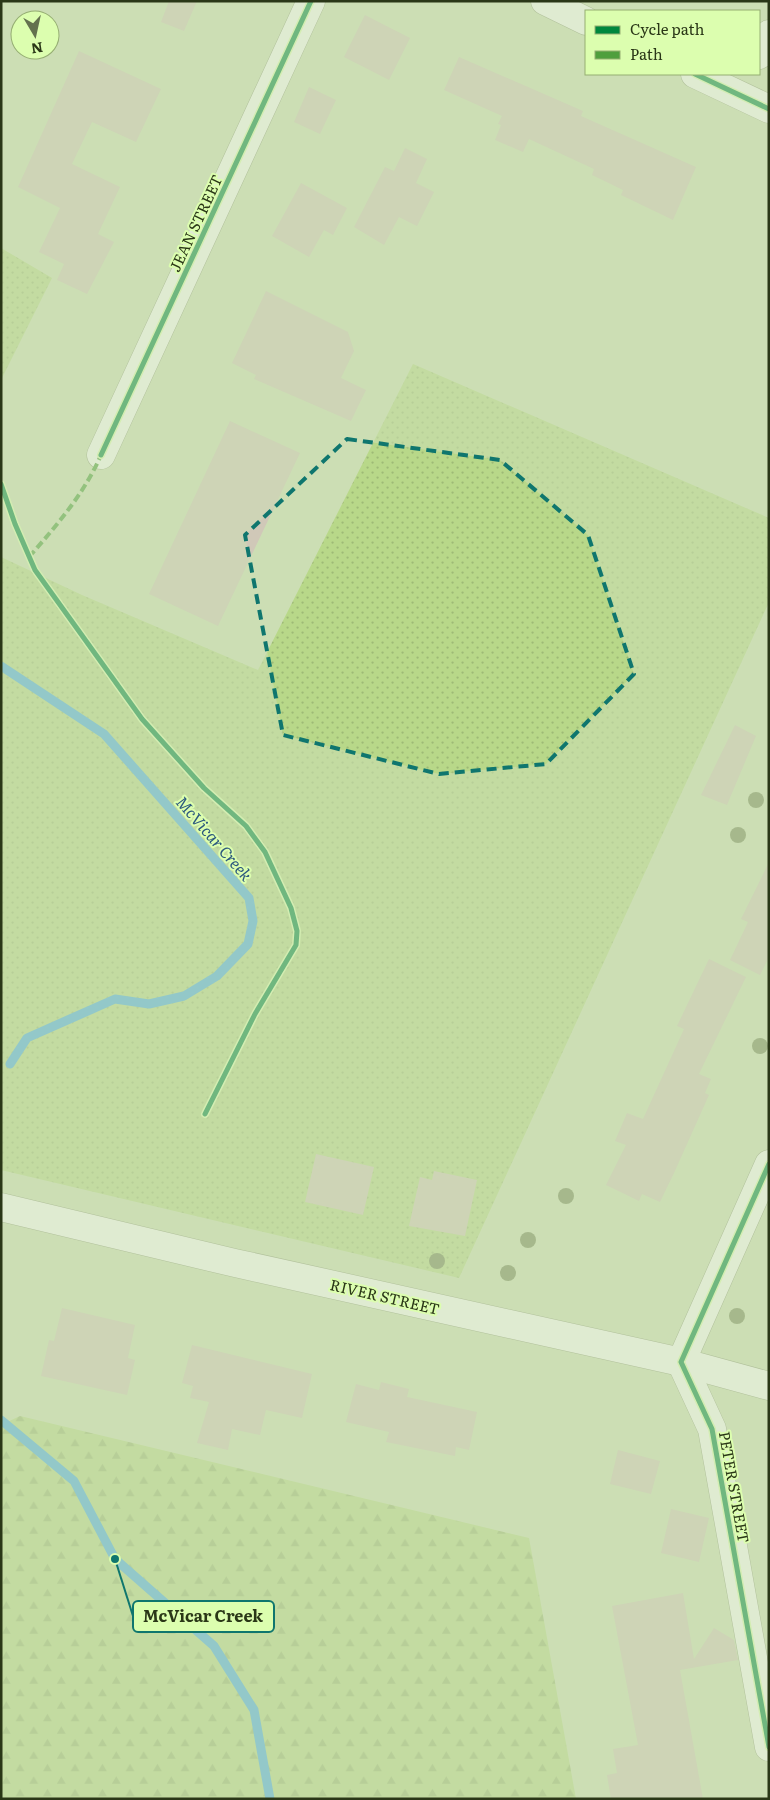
<svg xmlns="http://www.w3.org/2000/svg" width="770" height="1800" viewBox="0 0 770 1800" font-family="Literata,serif">
	<style>
		.forest { fill: url(#forest-firs) }
		.park { fill: url(#park-dots) }
		.lines { fill: none; stroke-linecap: round; stroke-linejoin: round }
		.stream { stroke: #4eaee2; stroke-width: 9 }
		.building { fill: #d0c8b8 }
		.minor-casing { stroke: #919e7d; stroke-width: 29 }
		.secondary-casing { stroke: #919e7d; stroke-width: 29 }
		.minor { stroke: #f7faf4; stroke-width: 28 }
		.secondary { stroke: #f7faf4; stroke-width: 28 }
		.quiet { stroke: #4f9f3d; stroke-width: 4; stroke-dasharray: 8 4; stroke-linecap: butt }
		.cycleway-casing { stroke: #dcfeaf; stroke-width: 8 }
		.cycleway { stroke: #00873e; stroke-width: 5 }
		.tree { fill: #788b5b }
		.marked { fill: none; stroke: #0f766e; stroke-width: 4; stroke-dasharray: 10 6; stroke-linejoin: round }
		.labels { text-anchor: middle; dominant-baseline: central; stroke-width: 4; stroke-linejoin: round; paint-order: stroke }
		.street-label { font-size: 15px; fill: #2a3717; stroke: #dcfeaf }
		.water-label { font-size: 16px; font-style: italic; fill: #2c587e; stroke: #dcfeaf }
		.leader { fill: none; stroke: #0f766e; stroke-width: 2 }
		.callout-dot { fill: #0f766e; stroke: #dcfeaf; stroke-width: 2 }
		.callout { fill: #dcfeaf; stroke: #0f766e; stroke-width: 2 }
		.callout-label { font-size: 16px; text-anchor: middle; font-weight: bold; fill: #2a3717 }
	</style>
	<defs>
		<pattern id="forest-firs" width="22" height="20" patternUnits="userSpaceOnUse" patternTransform="scale(1.25)"><rect width="22" height="20" fill="#b8d889"/><path d="M5 1l3.5 6h-7zM16 11l3.5 6h-7z" fill="#9eba76"/></pattern>
		<pattern id="park-dots" width="8" height="8" patternUnits="userSpaceOnUse" patternTransform="scale(1.25)"><rect width="8" height="8" fill="#b8d889"/><path d="M2 2h.1M6 6h.1" fill="none" stroke="#9eba76" stroke-width="1.8" stroke-linecap="round"/></pattern>
	</defs>
	<rect width="100%" height="100%" fill="#ccdeb4"/>
	<path class="forest" d="M 20,1416 L 529,1538 L 576,1799 L 1,1799 L 1,1425 Z"/>
	<path class="park" d="M 1,248 L 52,278 L 1,380 Z
		M 413,364 L 769,518 L 769,602 L 459,1278 L 1,1170 L 1,557 L 82,595 L 258,670 Z"/>
	<g class="lines">
		<path class="stream" d="M 1,666 L 104,734 L 249,898 L 253,921 L 248,944 L 217,976 L 184,996 L 149,1004 L 115,999 L 27,1038 L 10,1064
			M 1,1420 L 74,1481 L 115,1559 L 214,1646 L 254,1710 L 270,1799"/>
	</g>
	<path class="building" d="M 169,1 L 197,1 L 184,31 L 161,22 Z
		M 365,15 L 410,38 L 389,80 L 344,57 Z
		M 79,51 L 161,89 L 136,142 L 92,122 L 72,164 L 120,187 L 98,234 L 114,242 L 87,294 L 57,280 L 64,264 L 39,252 L 60,208 L 18,187 Z
		M 459,57 L 583,111 L 581,116 L 696,167 L 673,220 L 621,195 L 623,190 L 592,175 L 594,169 L 529,139 L 523,152 L 495,140 L 501,125 L 498,124 L 502,116 L 444,90 Z
		M 309,87 L 336,100 L 320,134 L 294,122 Z
		M 405,148 L 427,159 L 416,183 L 434,192 L 417,226 L 399,217 L 384,245 L 354,227 L 385,167 L 394,171 Z
		M 301,183 L 347,208 L 333,235 L 324,230 L 309,257 L 272,236 Z
		M 266,291 L 348,332 L 354,351 L 341,378 L 366,390 L 351,421 L 254,379 L 256,375 L 232,363 Z
		M 230,421 L 300,453 L 218,626 L 149,594 Z
		M 735,725 L 756,736 L 727,805 L 701,795 Z
		M 769,862 L 769,957 L 760,975 L 730,960 L 748,922 L 741,919 Z
		M 709,959 L 746,977 L 699,1074 L 711,1079 L 705,1093 L 709,1095 L 674,1173 L 660,1202 L 642,1194 L 639,1201 L 606,1185 L 626,1145 L 615,1141 L 627,1113 L 643,1119 L 684,1029 L 677,1026 Z
		M 316,1154 L 374,1167 L 363,1215 L 305,1202 Z
		M 434,1171 L 477,1180 L 465,1236 L 409,1226 L 420,1177 L 432,1180 Z
		M 62,1308 L 135,1325 L 128,1358 L 135,1360 L 127,1395 L 41,1376 L 49,1340 L 54,1341 Z
		M 192,1345 L 312,1374 L 302,1418 L 266,1410 L 260,1435 L 232,1429 L 228,1450 L 197,1443 L 209,1402 L 190,1398 L 193,1386 L 182,1383 Z
		M 381,1382 L 409,1389 L 407,1397 L 477,1412 L 469,1450 L 456,1447 L 455,1456 L 386,1442 L 389,1432 L 346,1422 L 356,1384 L 379,1390 Z
		M 618,1450 L 660,1461 L 651,1494 L 610,1484 Z
		M 671,1509 L 709,1518 L 699,1562 L 661,1553 Z
		M 683,1593 L 694,1659 L 714,1628 L 734,1640 L 738,1660 L 680,1670 L 703,1799 L 611,1799 L 607,1775 L 617,1773 L 613,1749 L 638,1745 L 612,1606 Z"/>
	<g class="lines">
		<defs>
			<path id="minor" d="M 545,1 L 586,21
				M 759,55 L 769,34
				M 695,74 L 769,109
				M 101,455 L 311,1
				M 769,1164 L 681,1362 L 712,1429 L 769,1747"/>
			<path id="secondary" d="M 1,1207 L 235,1263 L 681,1362 L 769,1386"/>
		</defs>
		<use href="#minor" class="minor-casing"/>
		<use href="#secondary" class="secondary-casing"/>
		<use href="#minor" class="minor"/>
		<use href="#secondary" class="secondary"/>
		<path class="quiet" d="M 29,557 C 57,525 84,494 101,455"/>
		<defs>
			<path id="cycleway" d="M 695,74 L 769,109
				M 101,455 L 311,1
				M 1,484 L 15,524 L 35,570 L 142,719 L 204,788 L 246,826 L 265,852 L 291,908 L 297,931 L 296,945 L 255,1014 L 205,1114
				M 769,1164 L 681,1362 L 712,1429 L 769,1747"/>
		</defs>
		<use href="#cycleway" class="cycleway-casing"/>
		<use href="#cycleway" class="cycleway"/>
	</g>
	<g class="tree">
		<circle cx="756" cy="800" r="8"/>
		<circle cx="738" cy="835" r="8"/>
		<circle cx="760" cy="1046" r="8"/>
		<circle cx="566" cy="1196" r="8"/>
		<circle cx="528" cy="1240" r="8"/>
		<circle cx="437" cy="1261" r="8"/>
		<circle cx="508" cy="1273" r="8"/>
		<circle cx="737" cy="1316" r="8"/>
	</g>
	<path d="M0 0H770V1800H0ZM 347,439 L 500,460 L 588,535 L 634,674 L 546,764 L 439,774 L 283,735 L 245,535 Z" fill="#ccdeb4" fill-opacity=".55" fill-rule="evenodd"/>
	<path class="marked" d="M 347,439 L 500,460 L 588,535 L 634,674 L 546,764 L 439,774 L 283,735 L 245,535 Z"/>
	<g class="labels">
		<g class="street-label">
			<text transform="translate(195 223) rotate(-65)">JEAN STREET</text>
			<text transform="translate(385 1296) rotate(13)">RIVER STREET</text>
			<text transform="translate(735 1487) rotate(80)">PETER STREET</text>
		</g>
		<g class="water-label">
			<text transform="translate(215 838) rotate(49)">McVicar Creek</text>
		</g>
	</g>
	<path class="leader" d="M115 1559L133 1616"/>
	<circle class="callout-dot" cx="115" cy="1559" r="5"/>
	<rect class="callout" x="133" y="1601" width="141" height="31" rx="5"/>
	<g class="callout-label">
		<text x="203" y="1622">McVicar Creek</text>
	</g>
	<rect width="770" height="1800" fill="none" stroke="#2a3717" stroke-width="5"/>
	<rect x="585" y="10" width="175" height="65" fill="#dcfeaf" stroke="#95ae72"/>
	<rect x="595" y="26" width="25" height="8" fill="#00873e" stroke="#95ae72"/>
	<text x="630" y="35" font-size="15" fill="#2a3717">Cycle path</text>
	<rect x="595" y="51" width="25" height="8" fill="#4f9f3d" stroke="#95ae72"/>
	<text x="630" y="60" font-size="15" fill="#2a3717">Path</text>
	<g transform="translate(35 35) rotate(171)"><circle r="24" fill="#dcfeaf" stroke="#95ae72"/>
	<path d="M0-4L9 19L0 12L-9 19Z" fill="#63714e"/>
	<text y="-8" font-size="14" font-weight="bold" text-anchor="middle" fill="#2a3717">N</text>
	</g>
</svg>
